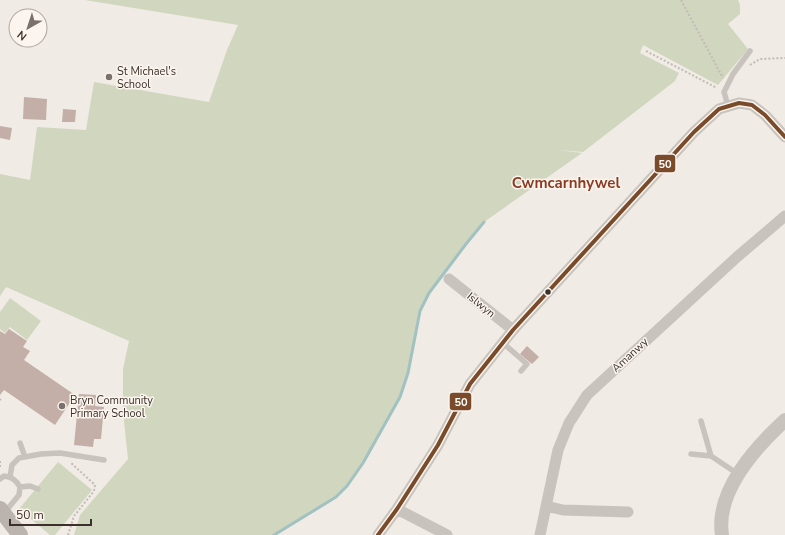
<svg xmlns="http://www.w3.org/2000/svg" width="785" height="535" viewBox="0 0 785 535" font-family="'Nunito Sans',sans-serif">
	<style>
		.green { fill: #d1d6bf }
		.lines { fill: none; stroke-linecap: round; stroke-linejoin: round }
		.stream { stroke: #a1c2c1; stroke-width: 3 }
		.building { fill: #c3afa7 }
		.path { stroke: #c2bbb6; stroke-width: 2; stroke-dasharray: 2 2; stroke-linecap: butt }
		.service { stroke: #c9c3be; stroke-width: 5.5 }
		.minor { stroke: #c9c3be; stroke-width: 11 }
		.tertiary { stroke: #c9c3be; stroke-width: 14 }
		.secondary { stroke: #bab3ae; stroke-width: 16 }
		.bus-1-casing { stroke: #fbf5ee; stroke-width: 7 }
		.bus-1 { stroke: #7a4b2a; stroke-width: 4 }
		.poi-dot { fill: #7a716c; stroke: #fbf5ee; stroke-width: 1.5 }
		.bus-dot { fill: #3b302b; stroke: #fbf5ee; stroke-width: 1.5 }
		.labels { text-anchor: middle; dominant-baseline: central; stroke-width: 3; stroke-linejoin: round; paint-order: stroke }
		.poi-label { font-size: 11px; fill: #3b302b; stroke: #fbf5ee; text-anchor: start }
		.street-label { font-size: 11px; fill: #3b302b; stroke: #fbf5ee }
		.district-label { font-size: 15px; font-weight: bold; fill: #8c3b22; stroke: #fbf5ee }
		.line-badge { stroke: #fbf5ee; stroke-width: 1.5 }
		.badge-label { font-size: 11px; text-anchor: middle; font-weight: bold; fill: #fff }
	</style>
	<rect width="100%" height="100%" fill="#f0ebe5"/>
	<path class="green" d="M 85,0 L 738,0 L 740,5 L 740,14 L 728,24 L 748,49 L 718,85 L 643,45 L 640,53 L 679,73 L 675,81 L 583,152 L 557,150 L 582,153 L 484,222 L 466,244 L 429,293 L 420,311 L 408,373 L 400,397 L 363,463 L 347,486 L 336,497 L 274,535 L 74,535 L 80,515 L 128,459 L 123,412 L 123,369 L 129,341 L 6,287 L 0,296 L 0,174 L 30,180 L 37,127 L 86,130 L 94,82 L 209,102 L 227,50 L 238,25 Z
		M 10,298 L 41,321 L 27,340 L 10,327 L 5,333 L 0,329 L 0,312 Z
		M 58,462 L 92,490 L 55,535 L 50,535 L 19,509 Z"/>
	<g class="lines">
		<path class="stream" d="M 274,535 L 336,497 L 347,486 L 363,463 L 400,397 L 408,373 L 420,311 L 429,293 L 466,244 L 484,222"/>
	</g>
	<path class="building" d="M 24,97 L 47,99 L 46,120 L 23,119 Z
		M 63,109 L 76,110 L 75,122 L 62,122 Z
		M 0,126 L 12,128 L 10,140 L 0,138 Z
		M 9,329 L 27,341 L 23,347 L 30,351 L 24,360 L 75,395 L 55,425 L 4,390 L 0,395 L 0,331 L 5,334 Z
		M 527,346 L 539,357 L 532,364 L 520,354 Z
		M 79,394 L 96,395 L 95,406 L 104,407 L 101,439 L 94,439 L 93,447 L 74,445 Z"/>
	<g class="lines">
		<path class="path" d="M 681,0 L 723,78
			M 646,51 L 717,88
			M 750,65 L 760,59 L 785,58
			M 0,400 L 1,399
			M 0,461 L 0,467
			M 68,535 L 74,516 L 94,491 L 95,485 L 70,462"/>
		<path class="service" d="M 728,106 L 724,92 L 733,74 L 750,51
			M 503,343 L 527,364 L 521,371
			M 701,421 L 711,456
			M 20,443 L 25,457
			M 691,454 L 711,456 L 738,474
			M 10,477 L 12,465 L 19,458 L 41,454 L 60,453 L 104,460
			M 0,479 L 4,476 C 12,477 16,480 20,487 L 19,495 L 5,512
			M 20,487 L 30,486 L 38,489"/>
		<path class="minor" d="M 449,279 L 513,330
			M 546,506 L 563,510 L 628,512
			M 397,509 L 447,535
			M 378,535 L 397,509 L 438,445 L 470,384 L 513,330 L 694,132 L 719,109 L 739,103 L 752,105 L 765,115 L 785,137
			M 540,535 L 558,450 L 569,423 L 587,395 L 737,257 L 785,216"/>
		<path class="tertiary" d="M 722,535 C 715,491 756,447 785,420"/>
		<path class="secondary" d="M 0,509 L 20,535"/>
		<defs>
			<path id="bus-1" d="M 378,535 L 397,509 L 438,445 L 470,384 L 513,330 L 694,132 L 719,109 L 739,103 L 752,105 L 765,115 L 785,137"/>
		</defs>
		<use href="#bus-1" class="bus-1-casing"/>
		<use href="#bus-1" class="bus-1"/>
	</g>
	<g class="poi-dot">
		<circle cx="109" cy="77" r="4"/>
		<circle cx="62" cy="406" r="4"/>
	</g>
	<circle class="bus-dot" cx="548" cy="292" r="3.5"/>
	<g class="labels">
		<g class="poi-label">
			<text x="117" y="71">St Michael's<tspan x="117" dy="13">School</tspan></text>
			<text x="70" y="400">Bryn Community<tspan x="70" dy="13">Primary School</tspan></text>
		</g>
		<g class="street-label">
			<text transform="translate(481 305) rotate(39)">Islwyn</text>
			<text transform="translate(630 355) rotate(-43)">Amanwy</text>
		</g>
		<g class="district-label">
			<text x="566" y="183">Cwmcarnhywel</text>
		</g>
	</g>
	<g class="line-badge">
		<rect x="654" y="154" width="22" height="19" rx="4" fill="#7a4b2a"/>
		<rect x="449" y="392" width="23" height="19" rx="4" fill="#7a4b2a"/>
	</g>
	<g class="badge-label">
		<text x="665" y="168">50</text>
		<text x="461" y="406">50</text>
	</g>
	<g transform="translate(28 28) rotate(219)"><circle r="19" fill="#fbf5ee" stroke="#aea6a0"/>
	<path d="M0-3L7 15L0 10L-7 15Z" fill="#7a716c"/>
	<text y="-6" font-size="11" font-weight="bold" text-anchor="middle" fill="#3b302b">N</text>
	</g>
	<path d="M10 519v6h81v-6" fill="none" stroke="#3b302b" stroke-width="2"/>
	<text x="16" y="519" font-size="12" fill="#3b302b" stroke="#fbf5ee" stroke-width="3" paint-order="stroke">50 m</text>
</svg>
